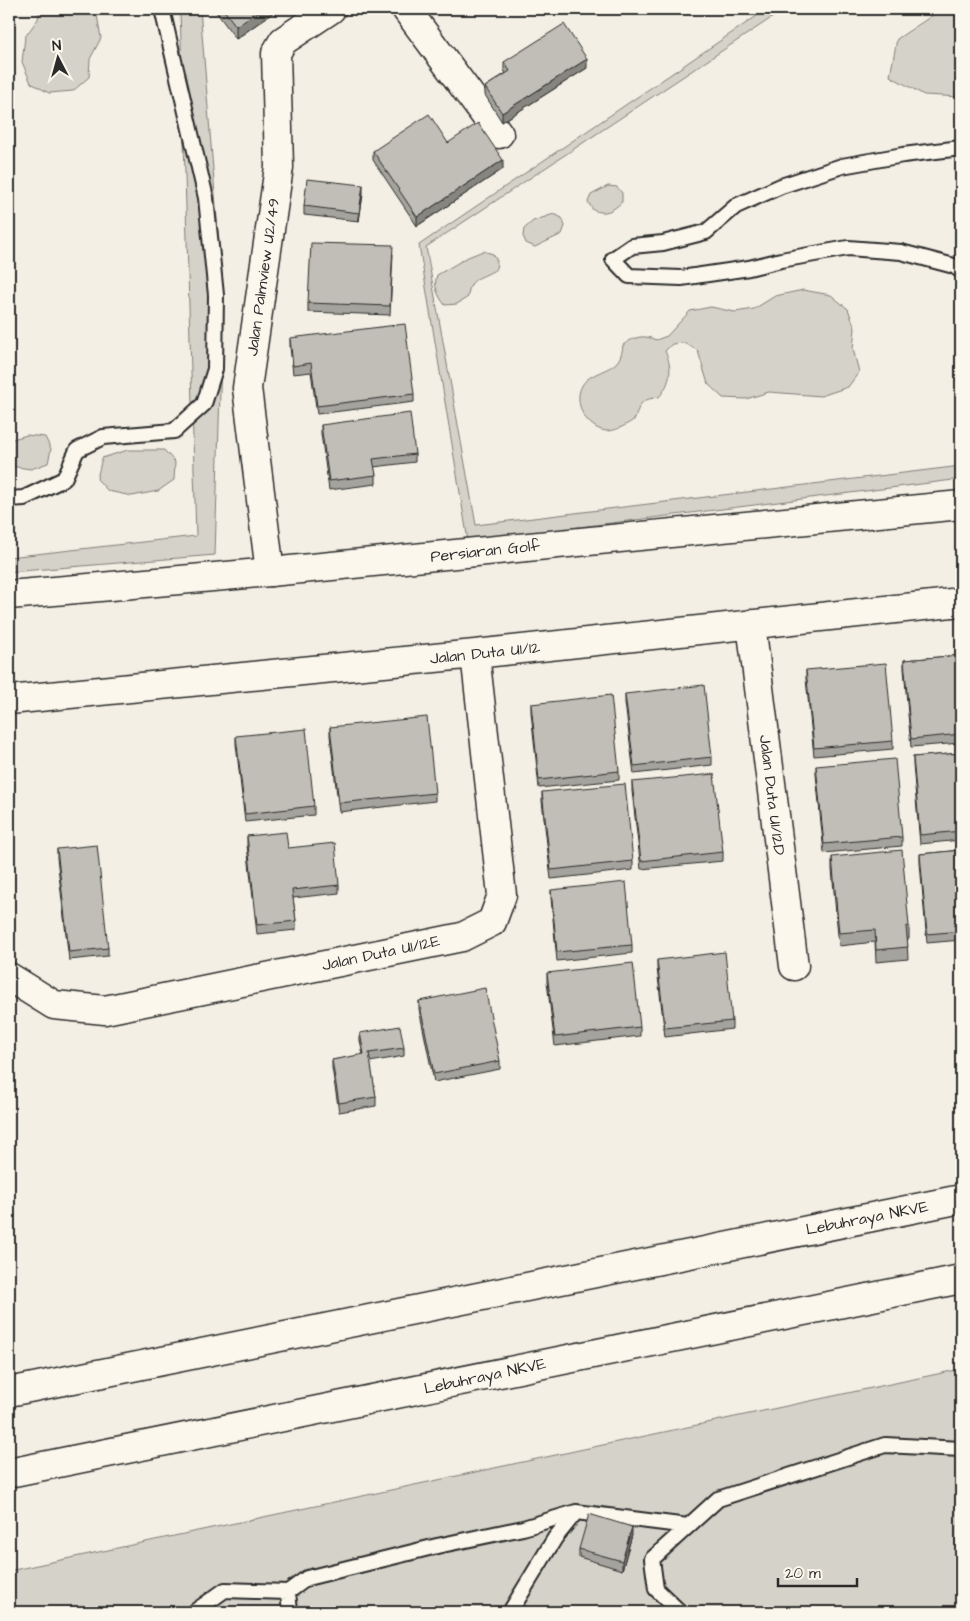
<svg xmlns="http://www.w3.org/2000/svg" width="970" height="1621" viewBox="0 0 970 1621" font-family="'Architects Daughter',sans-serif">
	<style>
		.green { fill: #d5d2c9; stroke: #807e7a }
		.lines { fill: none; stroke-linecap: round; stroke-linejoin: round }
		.service-casing { stroke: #2b2b2b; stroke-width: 18 }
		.minor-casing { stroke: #2b2b2b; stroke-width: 31 }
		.tertiary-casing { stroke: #2b2b2b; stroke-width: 31 }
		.motorway-casing { stroke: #2b2b2b; stroke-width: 31 }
		.service { stroke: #fbf7ec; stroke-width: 14 }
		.minor { stroke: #fbf7ec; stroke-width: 28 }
		.tertiary { stroke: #fbf7ec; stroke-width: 28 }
		.motorway { stroke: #fbf7ec; stroke-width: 28 }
		.wall { fill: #a5a39d; stroke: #2b2b2b }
		.shaded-wall { fill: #86857f; stroke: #2b2b2b }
		.building { fill: #c0beb6; stroke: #2b2b2b }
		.labels { text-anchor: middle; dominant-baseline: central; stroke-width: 4; stroke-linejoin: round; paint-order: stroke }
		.street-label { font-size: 16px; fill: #2b2b2b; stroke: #fbf7ec }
	</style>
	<rect width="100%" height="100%" fill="#f3efe4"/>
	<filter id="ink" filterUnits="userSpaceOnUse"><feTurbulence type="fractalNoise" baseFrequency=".02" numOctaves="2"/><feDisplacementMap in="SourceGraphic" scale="10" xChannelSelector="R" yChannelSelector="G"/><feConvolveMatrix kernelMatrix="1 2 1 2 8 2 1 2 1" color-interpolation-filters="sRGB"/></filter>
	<g filter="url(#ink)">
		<path class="green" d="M 40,9 L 91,9 L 97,15 L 101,38 L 90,59 L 89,77 L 73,91 L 49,93 L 31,83 L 22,62 L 25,37 L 38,19 Z
			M 180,9 L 200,9 L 223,293 L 215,555 L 9,572 L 9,557 L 196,536 Z
			M 767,9 L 785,9 L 426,247 L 476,525 L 961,466 L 961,479 L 468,541 L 419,245 Z
			M 942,9 L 961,9 L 961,97 L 924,95 L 890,76 L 897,39 Z
			M 608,186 L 617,187 L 622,193 L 622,202 C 612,211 606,215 593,210 L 588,202 L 591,195 Z
			M 554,214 L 562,218 L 565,226 L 562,234 L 535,247 L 526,243 L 523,236 L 524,229 L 533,221 Z
			M 483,251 L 493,254 L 497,261 L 496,269 C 482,279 469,276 468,297 L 457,304 L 445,305 C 438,296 433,286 437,275 L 468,257 Z
			M 803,290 L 831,295 L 848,309 L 855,328 L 853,349 L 859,372 L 848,387 L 821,396 L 769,392 L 746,399 L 723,398 L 708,384 L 698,351 L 685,343 L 672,344 L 665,351 C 673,368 671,383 659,397 C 641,400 640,402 635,419 C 626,425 617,431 606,431 C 597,430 589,423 584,416 C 577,404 576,387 589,378 C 606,367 621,369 623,345 C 634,337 643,334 656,340 L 667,336 L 690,311 L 711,307 L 735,312 L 754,309 L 775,296 Z
			M 27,435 L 45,437 L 51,449 L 48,463 L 31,469 L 9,466 L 9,440 Z
			M 128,450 L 164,450 L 175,462 L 174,480 L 158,491 L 132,496 L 108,491 L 97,479 L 102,458 Z
			M 961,1369 L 961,1612 L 9,1612 L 9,1571 Z"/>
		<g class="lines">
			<defs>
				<path id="service" d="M 961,148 L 903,155 L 842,166 L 781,186 L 736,206 L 706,232 L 663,243 L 632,246 L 613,259 L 629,276 L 681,278 L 749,268 L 781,260 L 848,248 L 901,252 L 954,266 L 961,271
					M 9,499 L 24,498 L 64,479 L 77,450 L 103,437 L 174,431 L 204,404 L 215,369 L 216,295 L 206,198 L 162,9
					M 194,1612 L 225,1590 L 288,1592
					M 290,1612 L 288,1592 L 307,1578 L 437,1546 L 523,1528 L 576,1512 L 688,1526
					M 510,1612 L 555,1538 L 576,1512
					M 680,1612 L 656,1589 L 652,1559 L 718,1499 L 885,1445 L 961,1449"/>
				<path id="minor" d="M 406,9 L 499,134
					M 270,572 L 247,388 L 279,167 L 276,53 L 283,41 L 331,9
					M 751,624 L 794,966
					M 9,700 L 475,654 L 961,602
					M 9,977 L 54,1005 L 105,1010 L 462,937 L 492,922 L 502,895 L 475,654"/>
				<path id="tertiary" d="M 9,595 L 270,572 L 961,505"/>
				<path id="motorway" d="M 9,1392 L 961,1199
					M 9,1473 L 961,1279"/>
			</defs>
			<use href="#service" class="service-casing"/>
			<use href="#minor" class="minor-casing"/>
			<use href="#tertiary" class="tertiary-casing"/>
			<use href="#motorway" class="motorway-casing"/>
			<use href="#service" class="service"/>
			<use href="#minor" class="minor"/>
			<use href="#tertiary" class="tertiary"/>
			<use href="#motorway" class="motorway"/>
		</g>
		<path class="wall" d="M 214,9 L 278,9 L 236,39 Z
			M 504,62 L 587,68 L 502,122 L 485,95 L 485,87 L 506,73 L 504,71 Z
			M 448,143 L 503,169 L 417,226 L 373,160 L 373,151 Z
			M 363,194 L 359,221 L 304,215 L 304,206 Z
			M 393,254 L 390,315 L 308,312 L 308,303 Z
			M 290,338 L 414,394 L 414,402 L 317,414 L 311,372 L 293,374 L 290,347 Z
			M 321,425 L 415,454 L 415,462 L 374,467 L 376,475 L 376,484 L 329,490 L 321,434 Z
			M 961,655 L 961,743 L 911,747 L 904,669 L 904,660 Z
			M 806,670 L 893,741 L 893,749 L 814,756 L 806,679 Z
			M 625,694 L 712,757 L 712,765 L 634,774 L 625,703 Z
			M 531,704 L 619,771 L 619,780 L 539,788 L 531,712 Z
			M 330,727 L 435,793 L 435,801 L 339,812 L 330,736 Z
			M 236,736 L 314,806 L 314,815 L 245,822 L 236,744 Z
			M 961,753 L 961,840 L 920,844 L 913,765 L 913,757 Z
			M 816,766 L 902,837 L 902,846 L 824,853 L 816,774 Z
			M 632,782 L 723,852 L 723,861 L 641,869 L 632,791 Z
			M 542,792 L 633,861 L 633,870 L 551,879 L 542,801 Z
			M 247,836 L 288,848 L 339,885 L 339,893 L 293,898 L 296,921 L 296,930 L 257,934 L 247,845 Z
			M 57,849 L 108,948 L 108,956 L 69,960 L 57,858 Z
			M 961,850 L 961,940 L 927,943 L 920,863 L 920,854 Z
			M 832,857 L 909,926 L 909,939 L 907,939 L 908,959 L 876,962 L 875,942 L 839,946 L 832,870 Z
			M 551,890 L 632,945 L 632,953 L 557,961 L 551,898 Z
			M 657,960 L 732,1021 L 732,1029 L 665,1037 L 657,968 Z
			M 547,973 L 640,1027 L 640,1036 L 555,1046 L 547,982 Z
			M 419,1001 L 500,1061 L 500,1069 L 434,1082 L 419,1009 Z
			M 360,1033 L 404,1048 L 404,1056 L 370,1062 L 376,1097 L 376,1106 L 339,1112 L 332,1068 L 332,1060 L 363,1055 L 360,1041 Z
			M 632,1535 L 622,1570 L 579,1557 L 579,1549 Z"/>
		<path class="shaded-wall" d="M 261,9 L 278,9 L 236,39 L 236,26 Z
			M 587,59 L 587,68 L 502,122 L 502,113 Z
			M 503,160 L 503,169 L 417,226 L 417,217 Z
			M 363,185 L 363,194 L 359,221 L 359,213 Z
			M 632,1527 L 632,1535 L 622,1570 L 622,1561 Z"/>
		<path class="building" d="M 223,9 L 261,9 L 236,26 Z
			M 564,24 L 587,59 L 502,113 L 485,87 L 510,71 L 504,62 Z
			M 429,114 L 448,143 L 478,123 L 503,160 L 417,217 L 373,151 Z
			M 307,179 L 363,185 L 359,213 L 304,206 Z
			M 311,243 L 393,245 L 390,306 L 308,303 Z
			M 405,324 L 414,394 L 317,406 L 311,363 L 293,366 L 290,338 Z
			M 410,413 L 415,454 L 373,459 L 376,475 L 329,481 L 321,425 Z
			M 961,655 L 961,734 L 911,739 L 904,660 Z
			M 886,663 L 893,741 L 814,748 L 806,670 Z
			M 704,685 L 712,757 L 634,766 L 625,694 Z
			M 611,695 L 619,771 L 539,780 L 531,704 Z
			M 427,717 L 435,793 L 339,803 L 330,727 Z
			M 306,729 L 314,806 L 245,814 L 236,736 Z
			M 961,753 L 961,831 L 920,835 L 913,757 Z
			M 895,759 L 902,837 L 824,844 L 816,766 Z
			M 714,774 L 723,852 L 641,861 L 632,782 Z
			M 625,784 L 633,861 L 551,870 L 542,792 Z
			M 286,832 L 288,848 L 335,843 L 339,885 L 292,890 L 296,921 L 257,925 L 247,836 Z
			M 97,845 L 108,948 L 69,952 L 57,849 Z
			M 902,850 L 909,926 L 906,927 L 908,947 L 876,950 L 875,930 L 839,933 L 832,857 Z
			M 961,850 L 961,931 L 927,934 L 920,854 Z
			M 626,882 L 632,945 L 557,952 L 551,890 Z
			M 725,952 L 732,1021 L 665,1028 L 657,960 Z
			M 633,963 L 640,1027 L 555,1037 L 547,973 Z
			M 485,988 L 500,1061 L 434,1074 L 419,1001 Z
			M 400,1026 L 404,1048 L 369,1053 L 376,1097 L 339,1103 L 332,1060 L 364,1054 L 360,1033 Z
			M 589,1514 L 632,1527 L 622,1561 L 579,1549 Z"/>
	</g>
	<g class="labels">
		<g class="street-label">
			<text transform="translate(263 277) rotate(-82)">Jalan Palmview U2/49</text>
			<text transform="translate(485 551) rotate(-6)">Persiaran Golf</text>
			<text transform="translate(485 653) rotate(-6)">Jalan Duta U1/12</text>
			<text transform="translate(772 795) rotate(83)">Jalan Duta U1/12D</text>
			<text transform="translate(381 953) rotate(-12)">Jalan Duta U1/12E</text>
			<text transform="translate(867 1218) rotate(-11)">Lebuhraya NKVE</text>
			<text transform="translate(485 1376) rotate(-12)">Lebuhraya NKVE</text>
		</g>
	</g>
	<rect width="970" height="1621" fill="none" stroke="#fbf7ec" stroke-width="30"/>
	<rect x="15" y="15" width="940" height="1591" fill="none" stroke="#2b2b2b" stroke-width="2" filter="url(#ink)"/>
	<g transform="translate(58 58) rotate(354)" stroke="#fbf7ec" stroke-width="4" paint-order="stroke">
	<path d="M0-4L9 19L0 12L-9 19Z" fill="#2b2b2b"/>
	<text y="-8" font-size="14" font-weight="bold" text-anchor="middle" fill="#2b2b2b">N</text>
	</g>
	<path d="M778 1578v8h79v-8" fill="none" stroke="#2b2b2b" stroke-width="2.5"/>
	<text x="785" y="1578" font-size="15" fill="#2b2b2b" stroke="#fbf7ec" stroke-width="4" paint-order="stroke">20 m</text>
</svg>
